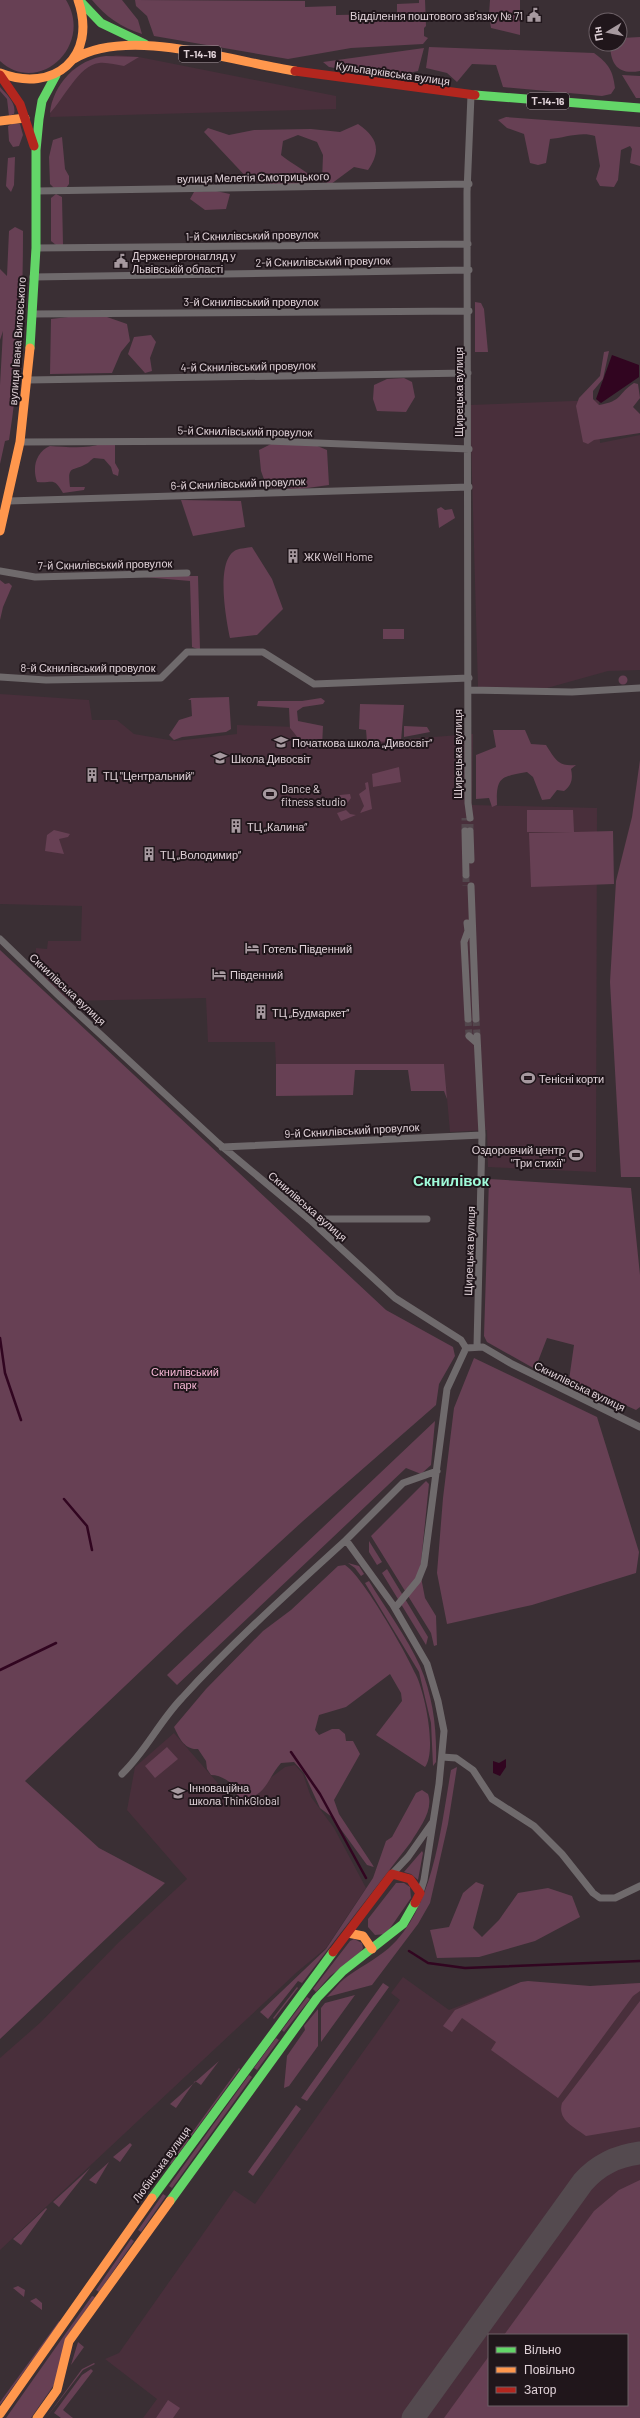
<svg xmlns="http://www.w3.org/2000/svg" width="640" height="2418" viewBox="0 0 640 2418" font-family="Barlow,sans-serif">
	<style>
		.built { fill: #492f3b; fill-rule: evenodd }
		.green { fill: #674054 }
		.water { fill: #310520 }
		.lines { fill: none; stroke-linecap: round; stroke-linejoin: round }
		.stream { stroke: #310520; stroke-width: 2.5 }
		.taxiway { stroke: #544a4f; stroke-width: 23 }
		.street-tunnel { stroke: #53474d; stroke-width: 7; stroke-dasharray: 7 3.5; stroke-linecap: butt }
		.street { stroke: #6f6a6c; stroke-width: 7 }
		.fast { stroke: #63d668; stroke-width: 9 }
		.slow { stroke: #ff974d; stroke-width: 9 }
		.jam { stroke: #b3261e; stroke-width: 9 }
		.labels { text-anchor: middle; dominant-baseline: central; stroke-width: 4; stroke-linejoin: round; paint-order: stroke }
		.shield { fill: #20161b; stroke: #a69a9f; stroke-width: 1 }
		.shield-label { font-size: 10px; font-weight: bold; fill: #e0d2d8 }
		.poi-label { font-size: 11px; fill: #e0d2d8; stroke: #20161b; text-anchor: start }
		.street-label { font-size: 11px; fill: #e0d2d8; stroke: #20161b }
		.park-label { font-size: 11px; fill: #f8b9d7; stroke: #20161b }
		.district-label { font-size: 15px; font-weight: bold; fill: #9ffad9; stroke: #20161b }
	</style>
	<rect width="100%" height="100%" fill="#3a2f34"/>
	<path class="built" d="M 116,55 L 139,57 L 336,96 L 336,109 L 50,117 L 51,104 L 58,88 L 72,70 Z
		M 599,400 L 600,443 L 640,435 L 640,670 L 608,671 L 547,688 L 478,687 L 470,405 Z
		M 0,694 L 89,700 L 92,720 L 117,720 L 134,734 L 175,741 L 237,734 L 237,725 L 296,727 L 314,746 L 473,734 L 472,805 L 597,808 L 596,1172 L 488,1167 L 487,1130 L 450,1132 L 444,1064 L 276,1064 L 275,1042 L 208,1042 L 206,998 L 68,1001 L 43,978 L 43,967 L 35,967 L 36,948 L 47,949 L 48,941 L 81,941 L 82,906 L 0,904 Z
		M 174,1733 L 236,1804 L 285,1767 L 295,1765 L 303,1774 L 311,1797 L 334,1828 L 366,1888 L 326,1948 L 297,1972 L 0,2250 L 0,2058 L 41,2022 L 118,1943 L 187,1879 L 127,1810 L 135,1767 Z
		M 403,1977 L 449,2010 L 521,1982 L 590,1986 L 640,1983 L 640,2418 L 143,2418 L 157,2399 L 105,2359 L 119,2353 L 234,2190 L 255,2204 L 400,2000 L 391,1993 ZM 489,2335 L 627,2335 L 627,2405 L 489,2405 Z"/>
	<path class="green" d="M 0,0 L 66,0 C 94,45 39,97 0,61 Z
		M 92,0 L 122,0 L 138,20 L 142,34 C 121,27 106,17 92,0 Z
		M 135,0 L 305,1 L 305,7 L 336,6 L 336,15 L 397,14 L 397,4 L 419,3 L 419,0 L 425,0 L 426,26 L 424,28 L 424,36 L 428,38 L 423,44 L 351,48 L 288,59 L 154,36 L 147,16 L 136,6 Z
		M 490,0 L 520,0 L 520,35 L 491,28 L 489,15 Z
		M 640,37 L 640,71 C 618,75 611,65 610,45 L 620,44 L 620,40 L 625,40 L 622,38 Z
		M 429,47 L 594,53 C 609,64 613,71 615,88 L 611,94 L 602,96 L 503,87 L 496,65 L 472,64 L 457,82 L 447,73 L 426,68 Z
		M 424,48 L 418,71 L 390,77 L 329,67 L 323,62 Z
		M 106,56 L 139,57 L 124,66 C 116,65 107,62 99,63 C 79,65 63,100 50,113 C 53,84 77,59 106,56 Z
		M 622,75 L 640,76 L 640,98 L 636,98 Z
		M 0,87 C 6,94 17,103 14,114 L 9,116 L 7,99 L 0,91 Z
		M 506,117 L 640,127 L 640,166 L 630,163 L 632,149 L 630,146 L 621,150 L 618,180 L 614,187 L 600,186 L 596,179 L 600,166 L 595,136 C 581,131 564,138 550,139 L 546,163 L 538,165 L 530,163 L 524,134 L 507,128 L 498,120 Z
		M 14,123 L 20,124 L 23,135 L 19,146 L 13,147 L 9,141 L 8,126 Z
		M 358,124 C 377,137 382,150 368,170 L 354,167 L 331,184 L 322,181 L 323,155 L 317,142 L 298,135 L 283,141 L 281,155 C 292,164 304,169 314,179 C 294,189 271,184 250,181 L 204,132 L 208,128 L 229,135 L 254,130 L 311,129 L 340,132 Z
		M 62,137 L 65,169 L 69,176 L 69,184 L 66,188 L 54,188 L 50,184 L 49,157 L 53,140 Z
		M 15,157 L 14,185 L 11,192 L 6,186 L 8,158 Z
		M 216,191 L 230,194 L 226,209 L 205,210 L 190,199 L 194,192 Z
		M 56,194 L 62,197 L 63,245 L 56,245 L 51,241 L 51,198 Z
		M 15,227 L 23,231 C 23,302 20,371 9,440 L 5,441 L 0,464 L 0,385 L 3,331 L 0,340 L 0,269 L 7,276 L 9,231 Z
		M 475,302 L 481,303 L 484,309 L 488,352 L 475,352 Z
		M 68,317 L 107,317 L 127,324 L 130,341 L 121,352 L 112,373 L 50,374 L 51,319 Z
		M 151,335 L 156,342 L 150,358 L 152,371 L 145,373 L 128,354 L 134,337 Z
		M 609,351 L 603,379 L 593,391 L 593,399 L 599,405 C 623,401 617,394 634,383 L 638,384 L 640,398 L 633,407 L 640,414 L 640,433 L 594,440 L 588,444 L 583,442 L 576,406 L 579,398 L 600,376 L 604,352 Z
		M 404,378 L 412,382 L 415,397 L 406,412 L 377,411 L 373,399 L 374,385 L 387,379 Z
		M 273,443 L 315,445 L 327,450 L 329,485 L 300,489 L 267,488 L 261,471 L 259,450 Z
		M 101,444 L 115,444 L 115,463 L 119,470 L 118,476 L 113,474 L 111,467 L 104,459 L 94,458 C 90,460 89,463 86,464 C 73,472 67,464 70,487 L 85,487 L 84,490 L 63,493 C 53,476 53,484 37,482 C 32,467 36,452 50,446 C 66,447 87,449 101,444 Z
		M 181,500 L 241,501 L 245,527 L 193,536 Z
		M 441,507 L 445,510 L 452,509 L 455,518 L 439,528 L 437,509 Z
		M 252,547 L 272,579 L 283,609 L 257,635 L 230,638 C 226,619 215,560 236,550 C 241,548 247,548 252,547 Z
		M 132,576 L 198,576 L 200,650 L 192,647 L 190,581 Z
		M 0,580 L 5,584 L 9,583 L 12,586 L 3,607 L 0,620 Z
		M 383,629 L 404,629 L 404,639 L 383,639 Z
		M618.5 680a4.5 4.5 0 1 1 9 0a4.5 4.5 0 1 1-9 0Z
		M 229,697 L 231,729 L 226,732 L 182,737 L 174,740 L 169,735 L 179,720 L 192,716 L 191,700 L 188,700 L 191,698 Z
		M 321,698 L 325,701 L 323,704 L 303,707 L 297,711 L 298,721 L 323,726 L 322,746 L 310,750 C 302,744 297,736 290,728 L 289,708 L 257,706 L 258,701 L 302,701 Z
		M 360,704 L 404,705 L 401,741 L 367,742 L 366,730 L 359,729 Z
		M 404,726 L 427,727 L 430,732 L 404,737 Z
		M 493,730 L 525,730 L 531,744 L 546,745 C 555,759 558,767 576,765 L 571,769 C 573,778 572,785 564,791 L 557,790 L 550,799 L 542,800 L 533,777 L 527,772 C 501,777 496,776 497,805 L 492,807 L 489,798 L 476,799 L 476,755 L 496,747 Z
		M 640,760 L 640,1177 L 621,1177 L 610,982 L 616,881 L 632,817 Z
		M 399,767 L 401,782 L 373,787 L 372,774 Z
		M 368,782 L 372,809 L 360,813 L 364,806 L 359,794 L 366,789 L 365,783 Z
		M 350,794 L 351,798 L 346,805 L 337,806 L 336,801 L 340,795 Z
		M 346,810 L 350,814 L 356,815 L 341,821 L 337,813 Z
		M 527,810 L 573,810 L 574,832 L 613,831 L 614,884 L 531,887 L 529,833 L 572,832 L 527,832 Z
		M 54,830 L 70,834 L 68,837 L 59,839 L 64,854 L 45,851 L 47,835 Z
		M 0,950 L 386,1310 L 453,1347 L 455,1356 L 439,1384 L 436,1405 L 303,1521 L 185,1629 L 25,1781 L 99,1848 L 165,1883 L 0,2039 Z
		M 276,1064 L 444,1064 L 447,1099 L 444,1091 L 411,1091 L 408,1070 L 355,1070 L 353,1095 L 276,1096 Z
		M 489,1179 L 631,1188 L 640,1275 L 640,1407 L 636,1410 L 569,1380 L 574,1345 L 547,1338 L 535,1369 L 487,1342 L 484,1336 Z
		M 474,1358 L 597,1417 L 639,1552 L 636,1573 L 532,1605 L 447,1624 L 437,1573 L 443,1498 L 454,1408 Z
		M 435,1421 L 431,1465 L 421,1474 L 406,1468 L 177,1685 L 167,1675 Z
		M 426,1481 L 429,1484 L 420,1572 L 425,1598 L 436,1616 L 437,1645 L 434,1646 L 431,1633 L 371,1536 Z
		M 369,1541 L 382,1562 L 377,1565 L 369,1552 Z
		M 348,1563 L 359,1566 L 364,1574 L 361,1576 L 355,1568 Z
		M 345,1565 C 362,1575 407,1654 416,1675 C 425,1693 437,1751 425,1767 L 376,1735 L 402,1701 L 401,1693 L 390,1674 L 346,1707 L 319,1715 L 315,1730 L 319,1735 L 332,1729 L 339,1729 L 345,1734 L 346,1741 L 353,1741 L 360,1754 L 334,1800 L 339,1814 L 374,1867 L 367,1865 L 332,1817 L 320,1808 L 304,1773 L 294,1762 L 281,1763 C 267,1779 266,1797 242,1799 L 237,1795 L 236,1788 C 230,1781 220,1775 211,1775 L 207,1769 L 206,1761 L 198,1749 C 184,1750 179,1737 174,1727 L 206,1689 L 263,1631 L 291,1610 L 338,1566 Z
		M 387,1569 L 428,1637 L 426,1645 L 382,1573 Z
		M 369,1581 C 385,1608 407,1637 420,1666 C 433,1696 437,1730 436,1762 L 433,1766 L 431,1723 L 419,1672 L 365,1583 Z
		M 167,1747 L 178,1759 L 155,1778 L 145,1766 Z
		M 457,1767 L 448,1824 L 430,1903 L 418,1924 L 372,1985 L 327,1997 C 333,1991 338,1984 344,1979 C 358,1968 375,1960 389,1948 C 434,1908 441,1826 451,1770 Z
		M 422,1790 L 428,1794 C 434,1810 419,1829 411,1842 L 302,1983 L 298,1981 L 268,2019 L 260,2012 L 326,1949 L 373,1878 L 386,1841 L 392,1837 L 416,1793 Z
		M 422,1851 L 423,1853 L 418,1880 L 411,1874 L 404,1872 Z
		M 476,1882 L 484,1885 L 473,1928 L 482,1937 L 499,1920 L 518,1893 L 548,1888 L 572,1896 L 580,1917 L 535,1941 L 479,1957 L 437,1958 L 430,1930 L 449,1927 L 463,1893 Z
		M 396,1883 L 404,1883 L 410,1887 L 411,1898 L 386,1934 L 375,1935 L 368,1927 L 368,1919 Z
		M 354,1939 L 362,1943 L 363,1948 L 360,1954 L 330,1976 L 316,1992 L 313,1989 L 350,1941 Z
		M 528,1981 L 590,1986 L 640,1983 L 640,1991 L 633,1996 L 558,2098 L 491,2050 L 496,2042 L 462,2018 L 452,2032 L 443,2026 L 455,2010 L 521,1982 Z
		M 383,1983 L 389,1987 L 307,2101 L 301,2098 Z
		M 297,1987 L 298,1988 L 274,2019 L 273,2018 Z
		M 355,1995 L 321,2042 L 321,2008 L 325,2003 Z
		M 307,1997 L 310,1999 L 284,2032 L 282,2030 Z
		M 640,2001 L 640,2127 L 586,2136 C 574,2127 557,2120 562,2103 Z
		M 318,2009 L 318,2046 L 289,2086 L 284,2088 L 287,2056 L 305,2030 L 304,2026 Z
		M 276,2038 L 279,2040 L 257,2070 L 254,2068 Z
		M 219,2061 L 201,2085 L 195,2081 L 176,2108 L 170,2104 Z
		M 239,2068 L 240,2069 L 171,2164 L 170,2163 Z
		M 249,2075 L 252,2077 L 172,2188 L 169,2186 Z
		M 296,2105 L 301,2109 L 253,2176 L 248,2172 Z
		M 130,2143 L 132,2145 L 120,2162 L 113,2157 Z
		M 109,2162 L 96,2184 L 89,2180 Z
		M 90,2168 L 59,2207 L 53,2202 Z
		M 640,2180 L 640,2418 L 444,2418 L 489,2356 L 489,2405 L 627,2405 L 627,2335 L 504,2335 L 594,2211 L 619,2190 Z
		M 163,2194 L 166,2196 L 141,2232 L 138,2230 Z
		M 46,2208 L 47,2209 L 21,2245 L 13,2239 Z
		M 131,2239 L 134,2241 L 99,2292 L 96,2290 Z
		M 18,2286 L 25,2290 L 24,2297 L 13,2288 Z
		M 92,2296 L 95,2297 L 66,2338 L 56,2382 L 31,2418 L 6,2418 Z
		M 36,2298 L 42,2303 L 42,2310 L 30,2301 Z
		M 59,2321 L 60,2322 L 0,2405 L 0,2402 Z
		M 78,2342 L 84,2347 L 71,2365 Z
		M 94,2363 L 95,2364 L 83,2370 L 46,2418 L 82,2369 Z
		M 91,2369 L 93,2371 L 63,2410 L 73,2418 L 61,2418 L 54,2413 L 82,2375 Z
		M 168,2400 L 180,2408 L 173,2418 L 156,2418 Z"/>
	<path class="water" d="M 612,355 L 639,365 L 639,377 L 601,403 L 596,399 Z
		M 506,1759 L 506,1767 L 500,1776 L 493,1773 L 493,1761 L 499,1763 Z"/>
	<g class="lines">
		<path class="stream" d="M 0,1338 L 5,1373 L 21,1420
			M 64,1499 L 87,1526 L 92,1550
			M 0,1670 L 56,1643
			M 291,1752 L 320,1794 L 366,1878
			M 409,1951 L 428,1963 L 465,1968 L 640,1961"/>
		<path class="taxiway" d="M 413,2418 L 583,2182 C 599,2164 617,2156 640,2153"/>
		<path class="street-tunnel" d="M 465,831 L 465,818
			M 470,831 L 470,818
			M 466,875 L 466,886
			M 468,1019 L 469,1036
			M 476,1019 L 477,1036"/>
		<path class="street" d="M 36,191 L 469,184
			M 36,248 L 468,244
			M 33,277 L 469,270
			M 32,314 L 469,311
			M 28,380 L 468,373
			M 20,442 L 268,441 L 469,449
			M 8,501 L 469,487
			M 0,571 L 35,577 L 187,573
			M 0,677 L 46,680 L 161,678 L 187,652 L 263,652 L 314,684 L 469,678
			M 469,690 L 572,692 L 640,688
			M 470,818 L 468,803 L 467,192 L 471,95
			M 465,831 L 466,875
			M 470,831 L 471,860
			M 471,886 L 476,1019
			M 467,923 L 468,931 L 464,942 L 468,1019
			M 0,939 L 60,997 L 218,1143 L 309,1219 L 395,1298 L 461,1340 L 466,1348
			M 469,1036 L 477,1043
			M 222,1147 L 482,1135
			M 309,1219 L 427,1219
			M 477,1346 L 482,1135 L 477,1036
			M 466,1348 L 483,1347 L 512,1364 L 640,1427
			M 346,1540 L 403,1483 L 437,1471
			M 395,1608 L 418,1580 L 424,1565 L 447,1389 L 466,1348
			M 442,1757 L 456,1758 L 473,1770 L 492,1799 L 534,1826 L 562,1854 L 593,1893 L 600,1898 L 615,1898 L 640,1886
			M 122,1774 C 146,1751 159,1722 182,1698 C 233,1642 290,1591 346,1540 L 393,1605 L 427,1664 L 438,1701 L 444,1731 L 439,1784 L 424,1880 L 420,1893
			M 392,1874 L 408,1857 L 432,1823"/>
		<path class="fast" d="M 80,1 L 101,23 L 145,44
			M 475,95 L 640,108
			M 30,348 L 36,248 L 36,150 L 39,119 L 42,101 L 56,75
			M 152,2198 L 333,1952
			M 170,2201 L 317,1998 L 343,1971 L 403,1924 L 415,1903"/>
		<path class="slow" d="M 74,59 C 128,26 234,62 295,71
			M 0,73 C 54,94 98,57 78,0
			M 0,121 L 25,118
			M 0,531 L 20,442 L 30,348
			M 348,1933 L 363,1936 L 372,1949
			M 0,2414 L 152,2198
			M 37,2418 L 57,2390 L 69,2341 L 170,2201"/>
		<path class="jam" d="M 295,71 L 475,95
			M 0,75 L 20,104 L 34,146
			M 333,1952 L 392,1874 L 410,1879 L 420,1893 L 415,1903"/>
	</g>
	<defs>
		<symbol id="civic-bare" viewBox="-9 -9 18 18"><path d="M-.6-6.5H3V-4.5H.6V-3L4-1V1h2V6H-6V1h2V-1L-.6-3ZM-1.2 2.5V6h2.4V2.5Z" fill="#a6999f" stroke="#20161b" stroke-width="2.5" paint-order="stroke"/></symbol>
		<symbol id="building-bare" viewBox="-9 -9 18 18"><path d="M-4-6H4V6H1V3H-1V6H-4ZM-2.5-4.3h1.7v1.8h-1.7ZM.8-4.3h1.7v1.8H.8ZM-2.5-1h1.7V.8h-1.7ZM.8-1h1.7V.8H.8Z" fill="#a6999f" stroke="#20161b" stroke-width="2.5" paint-order="stroke"/></symbol>
		<symbol id="school-bare" viewBox="-9 -9 18 18"><path d="M0-5L7-2L0 1L-7-2ZM-4 1L0 2.5L4 1V4Q0 6-4 4Z" fill="#a6999f" stroke="#20161b" stroke-width="2.5" paint-order="stroke"/></symbol>
		<symbol id="stadium-bare" viewBox="-9 -9 18 18"><path d="M0-5a6.5 5 0 1 0 0 10a6.5 5 0 1 0 0-10ZM-3.5-1.8h7v3.6h-7Z" fill="#a6999f" stroke="#20161b" stroke-width="2.5" paint-order="stroke"/></symbol>
		<symbol id="hotel-bare" viewBox="-9 -9 18 18"><path d="M-6-4.5h1.5V1H6V5H4.5V3h-9V5H-6ZM-4 0a1.8 1.8 0 1 1 3.6 0ZM.5 0V-2.5h3Q6-2.5 6 0Z" fill="#a6999f" stroke="#20161b" stroke-width="2.5" paint-order="stroke"/></symbol>
	</defs>
	<g fill-rule="evenodd">
		<use href="#civic-bare" x="524" y="5" width="20" height="20"/>
		<use href="#civic-bare" x="111" y="251" width="20" height="20"/>
		<use href="#building-bare" x="283" y="546" width="20" height="20"/>
		<use href="#school-bare" x="271" y="732" width="20" height="20"/>
		<use href="#school-bare" x="210" y="748" width="20" height="20"/>
		<use href="#building-bare" x="82" y="765" width="20" height="20"/>
		<use href="#stadium-bare" x="260" y="784" width="20" height="20"/>
		<use href="#building-bare" x="226" y="816" width="20" height="20"/>
		<use href="#building-bare" x="139" y="844" width="20" height="20"/>
		<use href="#hotel-bare" x="242" y="938" width="20" height="20"/>
		<use href="#hotel-bare" x="209" y="964" width="20" height="20"/>
		<use href="#building-bare" x="251" y="1002" width="20" height="20"/>
		<use href="#stadium-bare" x="518" y="1068" width="20" height="20"/>
		<use href="#stadium-bare" x="566" y="1145" width="20" height="20"/>
		<use href="#school-bare" x="168" y="1783" width="20" height="20"/>
	</g>
	<g class="labels">
		<g class="shield">
			<rect x="179" y="46" width="42" height="16" rx="3"/>
			<rect x="527" y="93" width="42" height="16" rx="3"/>
		</g>
		<g class="shield-label">
			<text x="200" y="54">Т-14-16</text>
			<text x="548" y="101">Т-14-16</text>
		</g>
		<g class="poi-label">
			<text x="523" y="15" text-anchor="end">Відділення поштового зв’язку № 71</text>
			<text x="132" y="255">Держенергонагляд у<tspan x="132" dy="13">Львівській області</tspan></text>
			<text x="304" y="556">ЖК Well Home</text>
			<text x="292" y="742">Початкова школа „Дивосвіт“</text>
			<text x="231" y="758">Школа Дивосвіт</text>
			<text x="103" y="775">ТЦ "Центральний"</text>
			<text x="281" y="788">Dance &amp;<tspan x="281" dy="13">fitness studio</tspan></text>
			<text x="247" y="826">ТЦ „Калина“</text>
			<text x="160" y="854">ТЦ „Володимир“</text>
			<text x="263" y="948">Готель Південний</text>
			<text x="230" y="974">Південний</text>
			<text x="272" y="1012">ТЦ „Будмаркет“</text>
			<text x="539" y="1078">Тенісні корти</text>
			<text x="565" y="1149" text-anchor="end">Оздоровчий центр<tspan x="565" dy="13">"Три стихії"</tspan></text>
			<text x="189" y="1787">Інноваційна<tspan x="189" dy="13">школа ThinkGlobal</tspan></text>
		</g>
		<g class="street-label">
			<text transform="translate(393 73) rotate(8)">Кульпарківська вулиця</text>
			<text transform="translate(253 177) rotate(-1)">вулиця Мелетія Смотрицького</text>
			<text transform="translate(252 235) rotate(-1)">1-й Скнилівський провулок</text>
			<text transform="translate(323 261) rotate(-1)">2-й Скнилівський провулок</text>
			<text x="251" y="301">3-й Скнилівський провулок</text>
			<text transform="translate(17 341) rotate(-86)">вулиця Івана Виговського</text>
			<text transform="translate(248 366) rotate(-1)">4-й Скнилівський провулок</text>
			<text transform="translate(458 392) rotate(-90)">Щирецька вулиця</text>
			<text transform="translate(245 431) rotate(1)">5-й Скнилівський провулок</text>
			<text transform="translate(238 483) rotate(-2)">6-й Скнилівський провулок</text>
			<text transform="translate(105 564) rotate(-1)">7-й Скнилівський провулок</text>
			<text x="88" y="667">8-й Скнилівський провулок</text>
			<text transform="translate(457 754) rotate(-90)">Щирецька вулиця</text>
			<text transform="translate(68 989) rotate(43)">Скнилівська вулиця</text>
			<text transform="translate(352 1130) rotate(-3)">9-й Скнилівський провулок</text>
			<text transform="translate(308 1206) rotate(41)">Скнилівська вулиця</text>
			<text transform="translate(469 1251) rotate(-88)">Щирецька вулиця</text>
			<text transform="translate(580 1386) rotate(26)">Скнилівська вулиця</text>
			<text transform="translate(161 2164) rotate(-54)">Любінська вулиця</text>
		</g>
		<g class="park-label">
			<text x="185" y="1371">Скнилівський<tspan x="185" dy="13">парк</tspan></text>
		</g>
		<g class="district-label">
			<text x="451" y="1180">Скнилівок</text>
		</g>
	</g>
	<rect x="488" y="2334" width="140" height="72" fill="#20161b" stroke="#6d6167"/>
	<rect x="496" y="2347" width="20" height="6" fill="#63d668" stroke="#6d6167"/>
	<text x="524" y="2354" font-size="12" fill="#e0d2d8">Вільно</text>
	<rect x="496" y="2367" width="20" height="6" fill="#ff974d" stroke="#6d6167"/>
	<text x="524" y="2374" font-size="12" fill="#e0d2d8">Повільно</text>
	<rect x="496" y="2387" width="20" height="6" fill="#b3261e" stroke="#6d6167"/>
	<text x="524" y="2394" font-size="12" fill="#e0d2d8">Затор</text>
	<g transform="translate(608 32) rotate(260)"><circle r="19" fill="#20161b" stroke="#6d6167"/>
	<path d="M0-3L7 15L0 10L-7 15Z" fill="#a6999f"/>
	<text y="-6" font-size="11" font-weight="bold" text-anchor="middle" fill="#e0d2d8">Пн</text>
	</g>
</svg>
